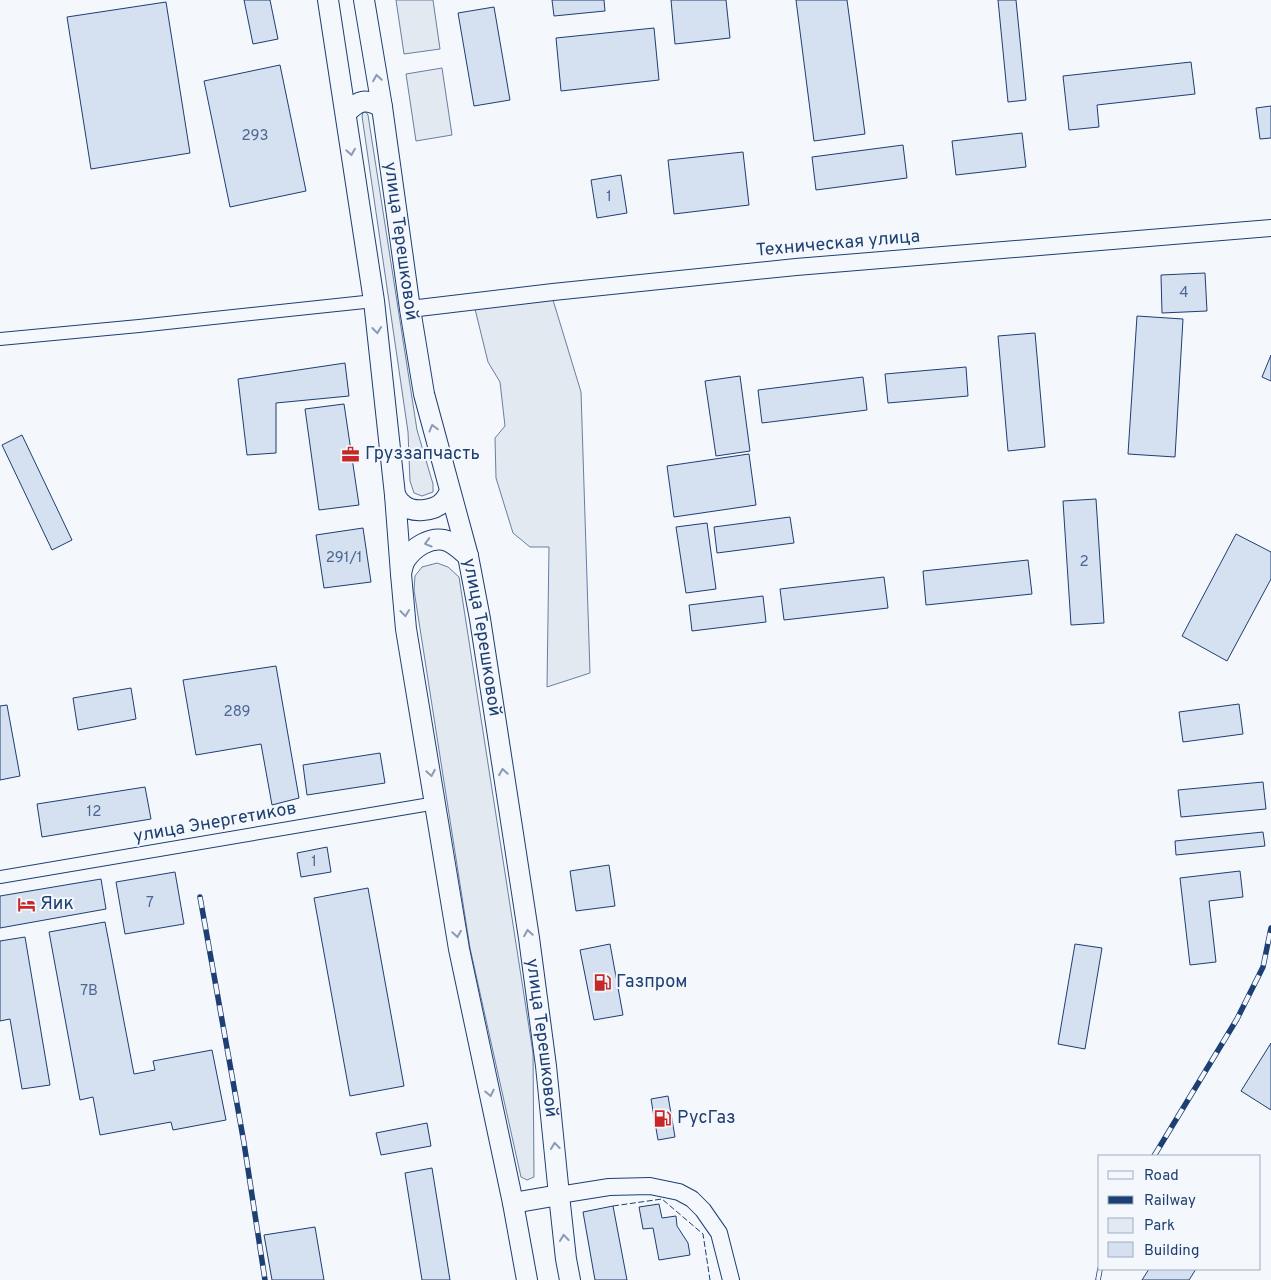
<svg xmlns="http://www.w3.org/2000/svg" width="1271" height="1280" viewBox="0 0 1271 1280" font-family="Overpass,sans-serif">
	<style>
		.green { fill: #e3e9f0; stroke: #687fa3 }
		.building { fill: #d5e0f0; stroke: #1d3f73 }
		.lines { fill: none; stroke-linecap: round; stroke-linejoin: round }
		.minor-casing { stroke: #1d3f73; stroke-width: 14 }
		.tertiary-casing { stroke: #1d3f73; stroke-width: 18 }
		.primary-casing { stroke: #1d3f73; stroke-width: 22 }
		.minor { stroke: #f4f7fb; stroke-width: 12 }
		.tertiary { stroke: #f4f7fb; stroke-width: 16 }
		.primary { stroke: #f4f7fb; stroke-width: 20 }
		.rail-casing { stroke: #1d3f73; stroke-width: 5.5 }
		.rail { stroke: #f4f7fb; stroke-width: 4; stroke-dasharray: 11; stroke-linecap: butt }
		.fence { stroke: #1d3f73; stroke-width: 1; stroke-dasharray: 6 2.5; stroke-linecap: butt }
		.oneway { stroke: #889bb7 }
		.labels { text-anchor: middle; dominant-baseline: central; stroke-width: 4; stroke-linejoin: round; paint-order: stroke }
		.number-label { font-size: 15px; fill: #4b6792 }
		.street-label { font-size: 18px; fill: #1d3f73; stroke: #f4f7fb }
		.poi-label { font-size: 18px; fill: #1d3f73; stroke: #f4f7fb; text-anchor: start }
	</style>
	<rect width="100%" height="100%" fill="#f4f7fb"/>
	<path class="green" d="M 396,0 L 433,0 L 440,49 L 404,54 Z
		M 442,68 L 452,135 L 416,141 L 406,74 Z
		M 363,112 L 366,112 L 368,115 L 417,430 L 433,484 L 433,492 L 422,496 L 414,493 L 410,481 L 408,432 L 362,116 Z
		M 553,300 L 581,392 L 590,673 L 547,687 L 549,547 L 530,547 L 513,533 L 496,478 L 495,438 L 505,426 L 500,382 L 488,362 L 475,309 Z
		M 437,563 L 448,567 L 459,577 L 533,1053 L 534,1177 L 527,1180 L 521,1177 L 470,948 L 414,590 L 415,576 L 422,567 Z"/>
	<path class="building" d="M 244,0 L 270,0 L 278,39 L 253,44 Z
		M 552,0 L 604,0 L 605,11 L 554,16 Z
		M 671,0 L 726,0 L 730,38 L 675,44 Z
		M 796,0 L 847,0 L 865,134 L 814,141 Z
		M 998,0 L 1016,0 L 1026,100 L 1008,102 Z
		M 166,2 L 190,153 L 91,169 L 67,17 Z
		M 494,7 L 510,100 L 474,106 L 458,13 Z
		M 654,28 L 659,80 L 561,91 L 556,38 Z
		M 1191,62 L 1195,94 L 1097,105 L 1099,127 L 1069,130 L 1063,76 Z
		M 280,65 L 306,191 L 230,207 L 204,81 Z
		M 1271,106 L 1271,138 L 1260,139 L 1256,108 Z
		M 1022,133 L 1026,167 L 956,175 L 952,141 Z
		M 903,145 L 907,178 L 816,190 L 812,157 Z
		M 743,152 L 749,205 L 674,214 L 668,160 Z
		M 621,175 L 627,213 L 597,218 L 591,180 Z
		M 1205,273 L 1207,311 L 1162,313 L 1161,275 Z
		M 1137,316 L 1183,319 L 1175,457 L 1128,454 Z
		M 1035,333 L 1045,447 L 1008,451 L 998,336 Z
		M 1271,355 L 1271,381 L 1262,377 Z
		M 345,363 L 349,396 L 276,403 L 276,453 L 247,455 L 238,379 Z
		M 966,367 L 968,396 L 888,403 L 885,374 Z
		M 740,376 L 750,451 L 716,456 L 705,381 Z
		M 863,377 L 867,410 L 762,423 L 758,390 Z
		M 344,404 L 359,505 L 319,510 L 305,409 Z
		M 22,435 L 72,540 L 52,550 L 2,445 Z
		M 749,454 L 756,505 L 674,517 L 667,466 Z
		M 1096,499 L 1104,623 L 1071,625 L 1063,501 Z
		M 790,517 L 794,543 L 717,553 L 714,527 Z
		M 707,523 L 716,589 L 686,593 L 676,527 Z
		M 363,528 L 371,582 L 324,588 L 316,535 Z
		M 1236,534 L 1271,552 L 1271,579 L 1227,661 L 1182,636 Z
		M 1028,560 L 1032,594 L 926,605 L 923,571 Z
		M 884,577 L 888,608 L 784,620 L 780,589 Z
		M 763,596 L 766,622 L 692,631 L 689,605 Z
		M 276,666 L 299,798 L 272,805 L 261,744 L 196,755 L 183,680 Z
		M 131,688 L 136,719 L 78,730 L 73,698 Z
		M 1239,704 L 1243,734 L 1183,742 L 1179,712 Z
		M 7,705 L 20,776 L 0,780 L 0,706 Z
		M 380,753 L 385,783 L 307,795 L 303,765 Z
		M 1263,782 L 1266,809 L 1181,817 L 1178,790 Z
		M 145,787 L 151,819 L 42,837 L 37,804 Z
		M 1263,832 L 1265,846 L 1176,855 L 1175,841 Z
		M 327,847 L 331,872 L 301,877 L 297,853 Z
		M 609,865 L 615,906 L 576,911 L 570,871 Z
		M 1240,871 L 1243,897 L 1209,901 L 1216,962 L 1190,965 L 1180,878 Z
		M 175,872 L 184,924 L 125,934 L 116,882 Z
		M 101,879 L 106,909 L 0,928 L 0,896 Z
		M 368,888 L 404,1086 L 350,1096 L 314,898 Z
		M 105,922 L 134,1074 L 155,1070 L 153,1061 L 212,1050 L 226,1120 L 173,1130 L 171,1122 L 100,1135 L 93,1097 L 80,1100 L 49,932 Z
		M 25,937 L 50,1085 L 22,1089 L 10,1019 L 0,1021 L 0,941 Z
		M 610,944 L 623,1015 L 594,1020 L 580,950 Z
		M 1075,944 L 1102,948 L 1085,1049 L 1058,1044 Z
		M 1271,1043 L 1271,1110 L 1241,1091 Z
		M 668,1096 L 675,1137 L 658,1140 L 651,1099 Z
		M 427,1123 L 431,1146 L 381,1155 L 376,1133 Z
		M 432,1168 L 450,1280 L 422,1280 L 405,1173 Z
		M 659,1204 L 662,1218 L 676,1216 L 677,1226 L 688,1243 L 690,1255 L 659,1260 L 653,1228 L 643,1229 L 639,1207 Z
		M 613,1206 L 627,1280 L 595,1280 L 583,1212 Z
		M 315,1227 L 324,1280 L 272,1280 L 264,1235 Z
		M 1149,1269 L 1196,1269 L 1189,1280 L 1142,1280 Z"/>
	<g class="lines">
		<defs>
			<path id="minor" d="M 0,339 L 139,326 L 374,301
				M 0,877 L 436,803"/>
			<path id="tertiary" d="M 410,309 L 553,292 L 796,267 L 1271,228
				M 559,1195 L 609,1187 L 650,1186 L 679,1192 L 692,1199 L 703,1210 L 719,1233 L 731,1280"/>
			<g id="primary">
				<path d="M 328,0 L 374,301 L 395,495 L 401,574 L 406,629 L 459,949 L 513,1203 L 527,1280"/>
				<path id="s1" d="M 364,0 L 382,107 L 410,309 L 424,394 L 468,556 L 480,619 L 529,938 L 546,1066 L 559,1195 L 566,1259 L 570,1280"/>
				<path d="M 346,113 C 359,100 365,98 382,107"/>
				<path d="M 395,495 C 397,498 399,502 402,504 C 412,514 434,511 443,502 C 446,499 448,495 450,492"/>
				<path d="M 401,574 C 402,569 403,563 406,559 C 414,547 430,537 444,540 C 453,542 461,550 468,556"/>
				<path d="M 513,1203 L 559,1195"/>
			</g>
		</defs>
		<use href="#minor" class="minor-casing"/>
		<use href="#tertiary" class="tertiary-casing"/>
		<use href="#primary" class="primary-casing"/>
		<use href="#minor" class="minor"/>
		<use href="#tertiary" class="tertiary"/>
		<use href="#primary" class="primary"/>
		<defs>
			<path id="rail" d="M 200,897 L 244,1143 L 265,1280
				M 1154,1156 L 1237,1019 L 1263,967 L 1271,928
				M 1098,1280 L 1100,1269"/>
		</defs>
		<use href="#rail" class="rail-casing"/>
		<use href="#rail" class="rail"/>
		<path class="fence" d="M 613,1206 L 662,1199 L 703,1234 L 710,1280"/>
	</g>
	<defs><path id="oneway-chevron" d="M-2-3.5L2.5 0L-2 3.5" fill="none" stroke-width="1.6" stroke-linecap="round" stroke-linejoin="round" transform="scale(1.25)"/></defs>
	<g class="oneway">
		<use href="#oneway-chevron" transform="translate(377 78) rotate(-99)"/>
		<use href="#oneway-chevron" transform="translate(351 152) rotate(81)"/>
		<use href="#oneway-chevron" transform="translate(377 330) rotate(84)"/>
		<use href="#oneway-chevron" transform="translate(433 428) rotate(-105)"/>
		<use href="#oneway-chevron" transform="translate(428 543) rotate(164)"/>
		<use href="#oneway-chevron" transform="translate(405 613) rotate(84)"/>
		<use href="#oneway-chevron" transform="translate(503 772) rotate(-99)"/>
		<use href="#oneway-chevron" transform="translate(431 773) rotate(80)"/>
		<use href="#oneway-chevron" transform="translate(528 933) rotate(-99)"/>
		<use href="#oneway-chevron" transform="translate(457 934) rotate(81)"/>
		<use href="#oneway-chevron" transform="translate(490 1093) rotate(78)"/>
		<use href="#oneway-chevron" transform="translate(555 1146) rotate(-96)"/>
		<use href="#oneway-chevron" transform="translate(564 1238) rotate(-96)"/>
	</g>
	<defs>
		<symbol id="office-bare" viewBox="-9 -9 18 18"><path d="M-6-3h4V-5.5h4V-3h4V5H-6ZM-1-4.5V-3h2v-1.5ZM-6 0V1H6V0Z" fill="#c62828" stroke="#f4f7fb" stroke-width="2.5" paint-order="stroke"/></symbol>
		<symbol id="hotel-bare" viewBox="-9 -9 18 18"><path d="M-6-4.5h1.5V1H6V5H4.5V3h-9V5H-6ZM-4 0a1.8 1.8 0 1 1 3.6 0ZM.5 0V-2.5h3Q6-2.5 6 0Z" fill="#c62828" stroke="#f4f7fb" stroke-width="2.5" paint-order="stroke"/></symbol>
		<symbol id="fuel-bare" viewBox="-9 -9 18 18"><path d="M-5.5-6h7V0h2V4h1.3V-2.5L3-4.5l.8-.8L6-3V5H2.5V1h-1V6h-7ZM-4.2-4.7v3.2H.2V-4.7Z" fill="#c62828" stroke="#f4f7fb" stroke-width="2.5" paint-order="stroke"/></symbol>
	</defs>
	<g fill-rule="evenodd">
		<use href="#office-bare" x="338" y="442" width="25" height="25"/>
		<use href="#hotel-bare" x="14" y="892" width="25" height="25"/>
		<use href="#fuel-bare" x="590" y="970" width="25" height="25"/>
		<use href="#fuel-bare" x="650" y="1106" width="25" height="25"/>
	</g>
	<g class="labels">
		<g class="number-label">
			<text x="255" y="136">293</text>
			<text x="609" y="197">1</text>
			<text x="1184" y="293">4</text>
			<text x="344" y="558">291/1</text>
			<text x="1084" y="562">2</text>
			<text x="237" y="712">289</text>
			<text x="94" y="812">12</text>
			<text x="314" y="862">1</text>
			<text x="150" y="903">7</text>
			<text x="89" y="991">7В</text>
		</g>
		<g class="street-label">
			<text stroke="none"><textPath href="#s1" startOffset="244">улица Терешковой</textPath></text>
			<text transform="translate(838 244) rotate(-5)">Техническая улица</text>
			<text stroke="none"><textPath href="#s1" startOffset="649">улица Терешковой</textPath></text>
			<text transform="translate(215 823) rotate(-10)">улица Энергетиков</text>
			<text stroke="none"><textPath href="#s1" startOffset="1054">улица Терешковой</textPath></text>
		</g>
		<g class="poi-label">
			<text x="365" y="454">Груззапчасть</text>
			<text x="40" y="904">Яик</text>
			<text x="616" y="982">Газпром</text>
			<text x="677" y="1118">РусГаз</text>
		</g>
	</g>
	<rect x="1098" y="1155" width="162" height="115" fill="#f4f7fb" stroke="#9eadc5"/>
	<rect x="1108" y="1171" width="25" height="8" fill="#f4f7fb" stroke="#9eadc5"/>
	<text x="1144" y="1180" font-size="15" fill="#1d3f73">Road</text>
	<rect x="1108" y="1196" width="25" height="8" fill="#1d3f73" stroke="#9eadc5"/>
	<text x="1144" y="1205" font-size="15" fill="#1d3f73">Railway</text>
	<rect x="1108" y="1218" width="25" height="15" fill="#e3e9f0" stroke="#9eadc5"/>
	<text x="1144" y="1230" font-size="15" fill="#1d3f73">Park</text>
	<rect x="1108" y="1242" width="25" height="15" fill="#d5e0f0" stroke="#9eadc5"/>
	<text x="1144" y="1255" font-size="15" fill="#1d3f73">Building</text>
</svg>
